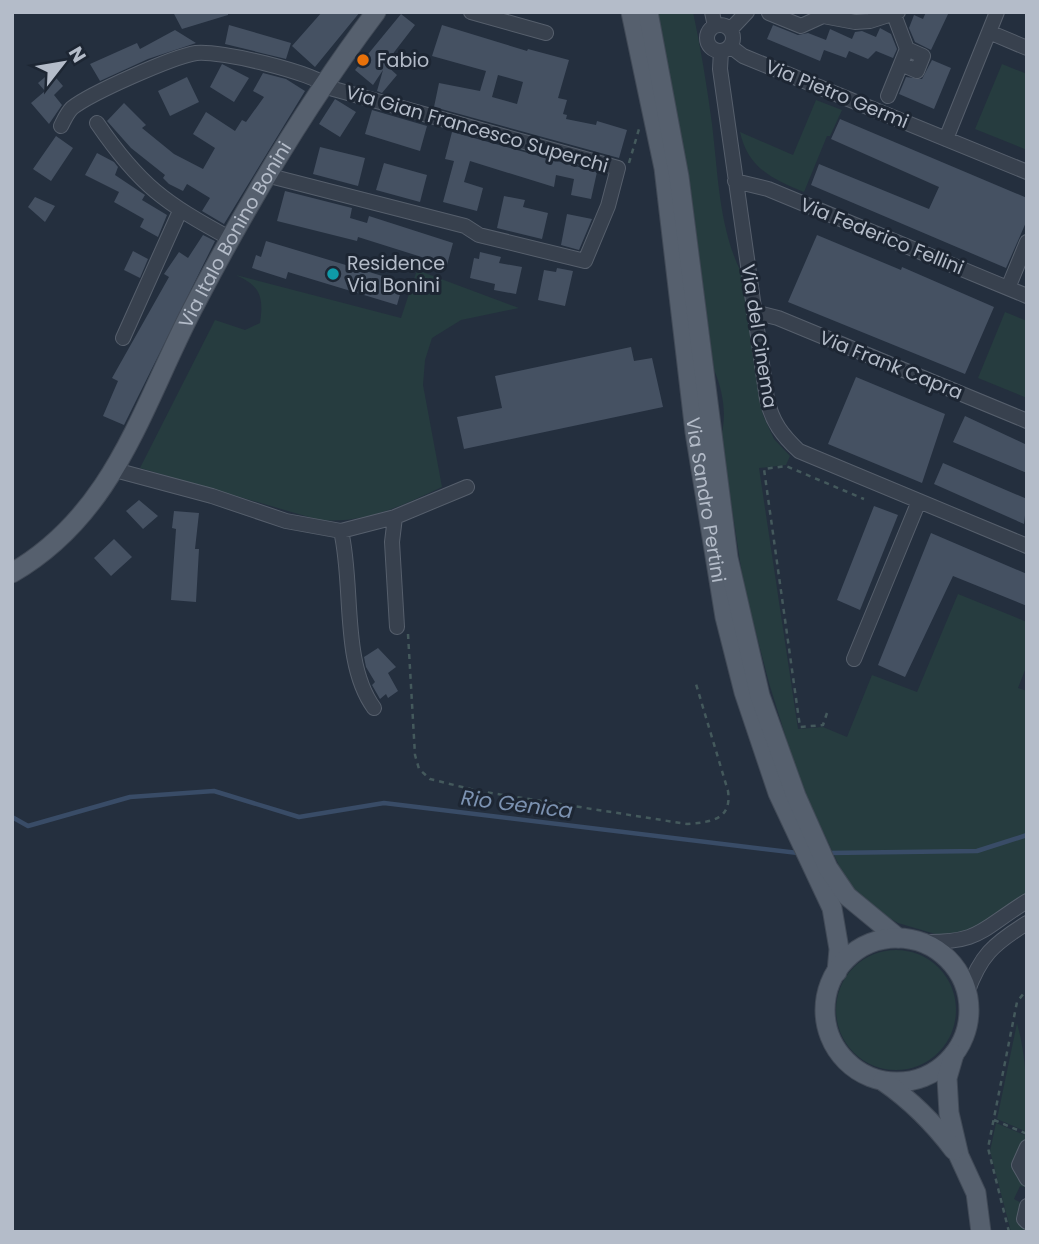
<svg xmlns="http://www.w3.org/2000/svg" width="1039" height="1244" viewBox="0 0 1039 1244" font-family="Poppins,sans-serif">
	<style>
		.green { fill: #263c3f }
		.lines { fill: none; stroke-linecap: round; stroke-linejoin: round }
		.stream { stroke: #394c67; stroke-width: 4.5 }
		.building { fill: #455162; fill-rule: evenodd }
		.minor-casing { stroke: #565f6c; stroke-width: 16 }
		.major-casing { stroke: #414a57; stroke-width: 21 }
		.path { stroke: #44595c; stroke-width: 2.5; stroke-dasharray: 5 5; stroke-linecap: butt }
		.minor { stroke: #38414e; stroke-width: 14 }
		.major { stroke: #56606e; stroke-width: 19 }
		.food-dot { fill: #e8710a; stroke: #1d2633; stroke-width: 2.5 }
		.culture-dot { fill: #0f9aa8; stroke: #1d2633; stroke-width: 2.5 }
		.labels { text-anchor: middle; dominant-baseline: central; stroke-width: 6; stroke-linejoin: round; paint-order: stroke }
		.poi-label { font-size: 19px; fill: #b4bcc9; stroke: #1d2633; text-anchor: start }
		.street-label { font-size: 19px; fill: #b4bcc9; stroke: #1d2633 }
		.water-label { font-size: 21px; font-style: italic; fill: #7c92b1; stroke: #1d2633 }
	</style>
	<rect width="100%" height="100%" fill="#242f3e"/>
	<path class="green" d="M 658,12 L 693,12 C 701,49 707,87 712,124 C 718,173 719,228 741,272 L 763,415 L 774,439 L 790,456 L 786,465 L 759,468 L 798,729 L 823,727 L 847,737 L 872,675 L 917,692 L 958,594 L 1027,622 L 1027,665 L 1018,688 L 1027,691 L 1027,892 L 974,928 L 942,936 L 898,923 L 877,911 L 858,895 L 844,876 L 800,783 L 769,683 L 744,587 L 721,437 C 727,414 723,391 714,370 L 690,184 Z
		M 1002,64 L 1027,74 L 1027,150 L 975,129 Z
		M 816,100 L 842,110 L 830,136 L 827,136 L 804,192 C 772,179 748,168 740,132 L 793,155 Z
		M 417,270 L 519,308 L 461,320 L 432,338 L 425,360 L 423,385 L 442,487 C 402,506 364,524 319,520 L 140,468 L 215,320 L 245,330 L 260,323 C 264,296 260,286 236,275 L 401,318 Z
		M 1005,312 L 1027,321 L 1027,398 L 978,378 Z
		M836 1010a60 60 0 1 1 120 0a60 60 0 1 1-120 0Z
		M 1017,1023 C 1027,1058 1027,1095 1027,1132 L 997,1119 Z
		M 996,1123 L 1027,1136 L 1027,1184 L 1025,1187 L 1020,1186 L 1014,1199 L 1023,1204 L 1026,1232 L 1011,1232 L 990,1151 Z"/>
	<g class="lines">
		<path class="stream" d="M 12,817 L 28,826 L 130,797 L 214,791 L 299,817 L 384,803 L 798,853
			M 828,853 L 977,851 L 1027,835"/>
	</g>
	<path class="building" d="M 173,12 L 228,12 L 228,15 L 182,29 Z
		M 322,12 L 360,12 L 315,67 L 292,46 Z
		M 926,12 L 949,12 L 931,50 L 915,42 L 909,28 L 914,15 L 923,19 Z
		M 401,14 L 415,25 L 385,64 L 397,75 L 382,93 L 377,91 L 383,70 L 373,85 L 355,70 Z
		M 229,25 L 291,43 L 286,59 L 225,44 Z
		M 442,25 L 527,51 L 528,49 L 569,60 L 558,98 L 567,100 L 563,114 L 567,115 L 566,119 L 596,125 L 597,121 L 627,130 L 619,158 L 434,107 L 439,83 L 480,91 L 486,71 L 432,56 ZM 498,75 L 523,82 L 517,104 L 492,97 Z
		M 773,25 L 798,35 L 808,33 L 826,40 L 830,29 L 852,39 L 855,32 L 862,31 L 876,37 L 880,28 L 891,34 L 897,49 L 893,58 L 876,51 L 868,59 L 849,51 L 846,58 L 824,50 L 820,61 L 767,39 Z
		M 175,30 L 196,43 L 148,59 L 100,81 L 90,64 L 137,43 L 140,49 Z
		M 932,60 L 951,68 L 934,109 L 899,94 L 906,77 L 922,79 Z
		M 222,64 L 249,78 L 234,102 L 210,87 Z
		M 51,72 L 63,86 L 54,95 L 62,105 L 49,124 L 31,103 L 45,91 L 38,83 Z
		M 263,73 L 286,79 L 305,91 L 224,224 L 202,211 L 210,198 L 187,184 L 183,191 L 169,184 L 163,178 L 165,175 L 131,148 L 107,121 L 124,103 L 146,125 L 142,128 L 174,154 L 203,169 L 215,148 L 193,134 L 206,112 L 235,131 L 242,120 L 246,122 L 264,97 L 253,91 Z
		M 187,77 L 199,102 L 170,116 L 158,91 Z
		M 335,99 L 356,112 L 340,137 L 319,124 Z
		M 372,110 L 427,126 L 420,151 L 365,134 Z
		M 840,119 L 1027,198 L 1027,220 L 1006,268 L 811,185 L 819,164 L 929,209 L 939,187 L 831,139 Z
		M 452,132 L 597,172 L 591,199 L 571,195 L 574,179 L 556,175 L 554,187 L 470,161 L 464,182 L 483,188 L 477,211 L 443,202 L 454,161 L 445,159 Z
		M 56,136 L 73,148 L 51,181 L 33,169 Z
		M 320,147 L 365,158 L 358,186 L 313,174 Z
		M 97,153 L 114,162 L 118,167 L 115,175 L 145,195 L 142,200 L 167,215 L 158,237 L 140,227 L 144,219 L 114,202 L 119,192 L 85,175 Z
		M 384,163 L 427,175 L 420,202 L 376,190 Z
		M 285,191 L 352,208 L 350,218 L 367,223 L 369,216 L 453,243 L 447,265 L 358,237 L 357,241 L 277,221 Z
		M 504,196 L 525,200 L 523,207 L 548,213 L 542,239 L 497,228 Z
		M 35,197 L 55,206 L 45,222 L 28,207 Z
		M 567,214 L 592,219 L 579,250 L 561,245 Z
		M 203,235 L 215,241 L 124,425 L 103,416 L 118,381 L 112,378 L 169,277 L 164,274 L 179,252 L 188,258 Z
		M 817,235 L 901,270 L 902,267 L 994,307 L 965,374 L 788,302 Z
		M 266,241 L 399,281 L 397,290 L 401,291 L 397,305 L 288,272 L 286,279 L 252,268 L 256,255 L 261,257 Z
		M 133,251 L 148,259 L 140,278 L 124,270 Z
		M 480,252 L 501,257 L 499,263 L 522,267 L 516,294 L 494,290 L 495,284 L 470,278 L 474,258 L 479,259 Z
		M 557,268 L 573,271 L 565,306 L 538,300 L 544,270 L 556,272 Z
		M 631,347 L 634,361 L 652,358 L 663,407 L 464,449 L 457,417 L 502,408 L 495,376 Z
		M 856,377 L 945,414 L 922,483 L 828,444 Z
		M 965,416 L 1027,445 L 1027,473 L 953,442 Z
		M 943,463 L 1027,499 L 1024,524 L 934,484 Z
		M 139,500 L 158,516 L 143,529 L 126,511 Z
		M 874,506 L 898,515 L 860,610 L 837,600 Z
		M 174,511 L 199,513 L 195,549 L 199,549 L 196,602 L 171,600 L 176,529 L 172,528 Z
		M 931,533 L 1027,574 L 1027,606 L 953,576 L 905,677 L 878,665 Z
		M 114,539 L 132,557 L 111,576 L 94,558 Z
		M 378,648 L 396,667 L 388,673 L 398,691 L 388,698 L 386,694 L 380,699 L 372,685 L 375,682 L 366,667 L 364,657 Z"/>
	<g class="lines">
		<defs>
			<path id="minor" d="M 471,12 L 546,33
				M 712,12 L 715,26
				M 769,13 L 801,26 L 823,16 L 855,22 L 870,21 L 898,12
				M707 38a13 13 0 1 1 26 0a13 13 0 1 1-26 0Z
				M 730,30 L 747,12
				M 989,32 L 1027,48
				M 730,46 L 743,56 L 1027,172
				M 721,51 L 720,69 L 767,399 C 772,422 782,435 799,451 L 1027,546
				M 901,64 L 917,71 L 923,56 L 907,49
				M 888,96 L 907,49 L 893,12
				M 97,123 C 140,186 165,203 231,239
				M 61,126 C 64,120 67,113 72,108 C 91,93 172,57 196,53 C 218,50 314,72 330,88 L 618,168 L 608,206 L 585,261 L 479,235 L 465,226 L 266,175
				M 946,139 L 997,12
				M 735,181 L 768,189 L 1027,296
				M 1008,288 L 1027,242
				M 754,312 L 778,318 L 1027,421
				M 123,338 L 180,211
				M 115,470 L 212,496 L 286,521 L 341,531 L 395,517 L 467,487
				M 395,517 L 392,542 L 397,627
				M 341,531 C 354,585 341,663 374,708
				M 854,659 L 919,501
				M 922,942 C 981,943 980,930 1027,901
				M 967,993 C 980,956 993,944 1027,923
				M 1027,1147 L 1019,1165 L 1027,1179
				M 1027,1206 L 1024,1219 L 1027,1222"/>
			<g id="major">
				<path id="s1" d="M 631,12 L 664,168 L 695,432 L 725,617 L 744,692 L 778,793 L 832,908 L 839,949 L 837,972"/>
				<path d="M 648,12 L 679,177 L 728,558 L 760,696 L 796,796 L 828,868 L 847,896 L 898,938"/>
				<path id="s2" d="M 12,573 C 114,514 141,409 192,310 C 246,206 305,106 376,12"/>
				<circle cx="897" cy="1010" r="72"/>
				<path d="M 954,1054 L 947,1078 L 949,1113 L 959,1156 L 976,1193 L 981,1232"/>
				<path d="M 883,1081 C 912,1101 933,1122 954,1150"/>
			</g>
		</defs>
		<use href="#minor" class="minor-casing"/>
		<use href="#major" class="major-casing"/>
		<path class="path" d="M 629,163 L 639,129
			M 408,634 L 415,755 L 419,769 L 430,779 L 478,791 L 687,824 C 711,822 732,820 728,791 L 696,684
			M 827,713 L 823,725 L 800,727 L 764,469 L 786,466 L 864,499
			M 994,1120 L 1027,1134
			M 1009,1232 L 988,1148 L 1017,1002 L 1027,989"/>
		<use href="#minor" class="minor"/>
		<use href="#major" class="major"/>
	</g>
	<circle class="food-dot" cx="363" cy="60" r="7"/>
	<circle class="culture-dot" cx="333" cy="274" r="7"/>
	<g class="labels">
		<g class="poi-label">
			<text x="377" y="60">Fabio</text>
			<text x="347" y="263">Residence<tspan x="347" dy="22">Via Bonini</tspan></text>
		</g>
		<g class="street-label">
			<text transform="translate(837 94) rotate(22)">Via Pietro Germi</text>
			<text transform="translate(477 129) rotate(16)">Via Gian Francesco Superchi</text>
			<text stroke="none"><textPath href="#s2" startOffset="411">Via Italo Bonino Bonini</textPath></text>
			<text transform="translate(882 236) rotate(22)">Via Federico Fellini</text>
			<text transform="translate(759 336) rotate(81)">Via del Cinema</text>
			<text transform="translate(891 365) rotate(22)">Via Frank Capra</text>
			<text stroke="none"><textPath href="#s1" startOffset="494">Via Sandro Pertini</textPath></text>
		</g>
		<g class="water-label">
			<text transform="translate(517 804) rotate(7)">Rio Genica</text>
		</g>
	</g>
	<rect width="1039" height="1244" fill="none" stroke="#b4bcc9" stroke-width="28"/>
	<g transform="translate(63 63) rotate(59)" stroke="#1d2633" stroke-width="5" paint-order="stroke">
	<path d="M0-5L12 26L0 18L-12 26Z" fill="#b4bcc9"/>
	<text y="-10" font-size="19" font-weight="bold" text-anchor="middle" fill="#b4bcc9">N</text>
	</g>
</svg>
